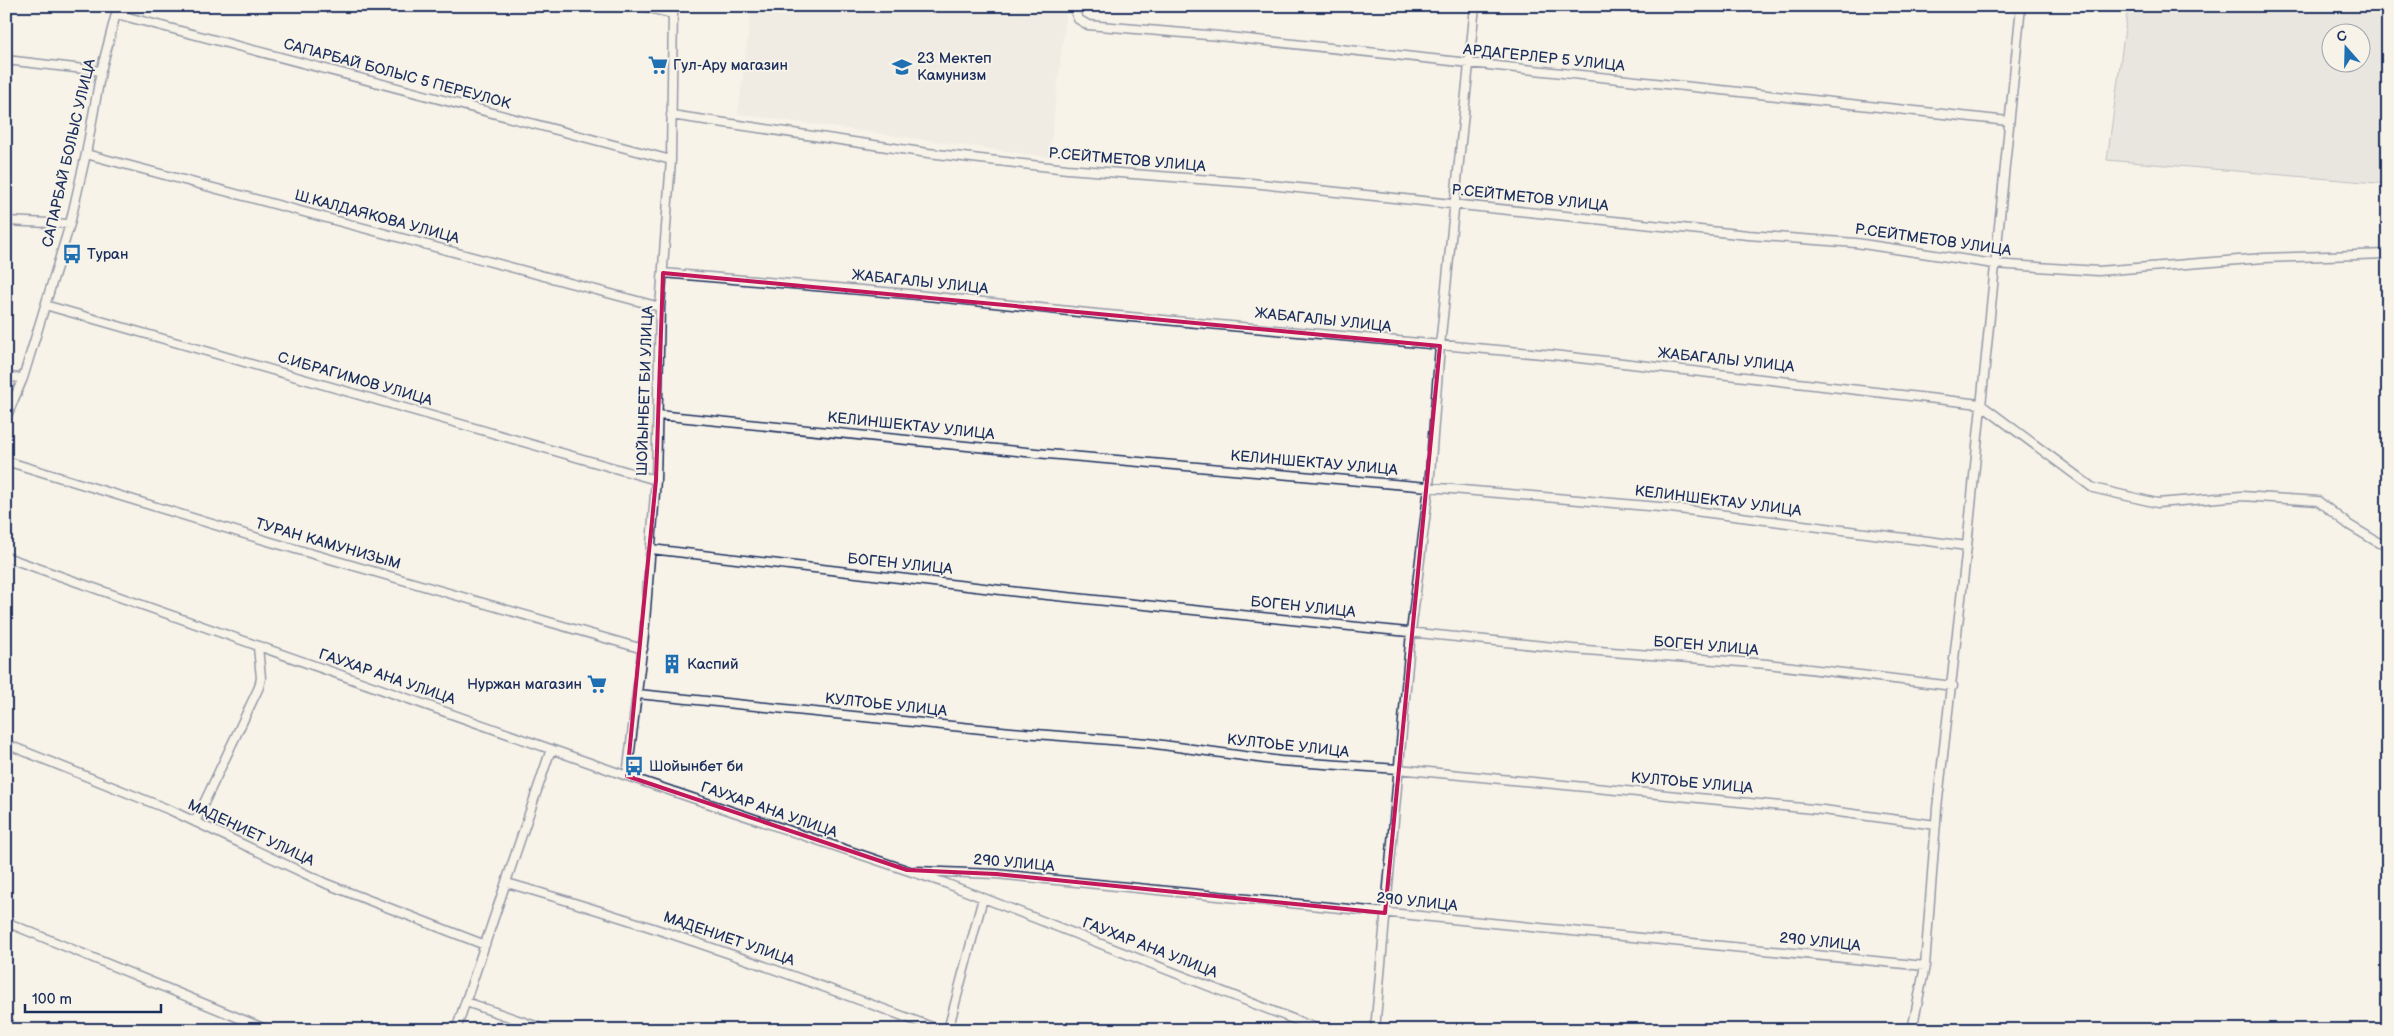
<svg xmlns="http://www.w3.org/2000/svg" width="2394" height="1036" viewBox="0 0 2394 1036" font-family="'Balsamiq Sans',sans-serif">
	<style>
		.built { fill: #e6e5de }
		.green { fill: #d7d6d4; stroke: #798299; fill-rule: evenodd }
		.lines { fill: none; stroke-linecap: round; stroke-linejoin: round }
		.street-casing { stroke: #1b2f5e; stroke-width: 11 }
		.street { stroke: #f7f3e8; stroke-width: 8 }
		.marked { fill: none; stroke: #c2185b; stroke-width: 4; stroke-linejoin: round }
		.labels { text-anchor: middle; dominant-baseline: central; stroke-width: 4; stroke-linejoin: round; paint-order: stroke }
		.poi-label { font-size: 15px; fill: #1b2f5e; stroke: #f7f3e8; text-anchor: start }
		.street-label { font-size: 15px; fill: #1b2f5e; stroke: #f7f3e8 }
	</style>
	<rect width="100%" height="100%" fill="#f7f3e8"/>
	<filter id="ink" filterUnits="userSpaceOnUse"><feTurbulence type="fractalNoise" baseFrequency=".02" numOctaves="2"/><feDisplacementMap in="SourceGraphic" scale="10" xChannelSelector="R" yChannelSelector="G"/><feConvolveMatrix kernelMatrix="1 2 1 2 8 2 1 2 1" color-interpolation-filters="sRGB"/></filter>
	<g filter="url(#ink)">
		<path class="built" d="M 752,6 L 1067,6 L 1049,157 L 738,114 Z"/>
		<path class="green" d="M 2128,6 L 2388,6 L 2388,184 L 2107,160 ZM 2332,32 L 2362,32 L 2362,62 L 2332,62 Z"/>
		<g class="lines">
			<defs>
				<path id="street" d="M 641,6 L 673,14
					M 1073,6 L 1078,19 L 1088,25 L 1219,36 L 2008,121
					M 116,14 L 671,160
					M 6,60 L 101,71
					M 671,115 L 928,153 L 1067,169 L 1251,183 L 1748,235 L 1856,243 L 1994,264 L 2098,271 L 2264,258 L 2388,254
					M 86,154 L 660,307
					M 6,221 L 70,224
					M 663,273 L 908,294 L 1097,314 L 1553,355 L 1980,404 L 2093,488 L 2157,503 L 2242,496 L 2318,501 L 2349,525 L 2379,543 L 2388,542
					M 45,305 L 656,480
					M 6,377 L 23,378
					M 658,415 L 1036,453 L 1671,508 L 1967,546
					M 6,418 L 23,378 L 70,224 L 86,154 L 101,71 L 118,6
					M 6,461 L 271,542 L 643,649
					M 651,549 L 1018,592 L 1573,649 L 1767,664 L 1953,686
					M 6,557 L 627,776 L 945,883 L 1321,1030
					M 638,694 L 1011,732 L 1148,743 L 1281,761 L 1398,769 L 1823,810 L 1936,825
					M 6,744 L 170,810 L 327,884 L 485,945
					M 627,776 L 644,635 L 656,480 L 660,307 L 671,160 L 673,6
					M 195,822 L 259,687 L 261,678 L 258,647
					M 916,871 L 996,874 L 1925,966
					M 507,883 C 654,925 797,976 940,1030
					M 6,922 L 268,1030
					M 466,1002 L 547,1030
					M 456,1030 L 551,749
					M 948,1030 L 983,898
					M 1375,1030 L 1411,632 L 1429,487 L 1440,346 L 1475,6
					M 1912,1030 L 1925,966 L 1937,808 L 1967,546 L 2021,6"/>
			</defs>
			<use href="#street" class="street-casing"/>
			<use href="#street" class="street"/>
		</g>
	</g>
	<path d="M0 0H2394V1036H0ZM 663,273 L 1440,346 L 1385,913 L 996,874 L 907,870 L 627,776 L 656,480 Z" fill="#f7f3e8" fill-opacity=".55" fill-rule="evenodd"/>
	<path class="marked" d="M 663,273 L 1440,346 L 1385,913 L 996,874 L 907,870 L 627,776 L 656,480 Z"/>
	<defs>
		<symbol id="supermarket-bare" viewBox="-9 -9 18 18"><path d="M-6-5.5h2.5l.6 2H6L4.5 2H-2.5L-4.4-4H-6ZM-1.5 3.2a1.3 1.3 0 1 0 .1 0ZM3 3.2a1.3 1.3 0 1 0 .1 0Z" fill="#1f6fb2" stroke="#f7f3e8" stroke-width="2.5" paint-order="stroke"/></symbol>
		<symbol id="school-bare" viewBox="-9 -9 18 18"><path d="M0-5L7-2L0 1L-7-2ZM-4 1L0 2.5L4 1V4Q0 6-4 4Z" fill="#1f6fb2" stroke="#f7f3e8" stroke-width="2.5" paint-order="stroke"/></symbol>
		<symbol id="bus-bare" viewBox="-9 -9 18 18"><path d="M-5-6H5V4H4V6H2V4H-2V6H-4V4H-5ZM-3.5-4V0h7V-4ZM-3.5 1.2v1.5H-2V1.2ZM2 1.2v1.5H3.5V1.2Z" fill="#1f6fb2" stroke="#f7f3e8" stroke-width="2.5" paint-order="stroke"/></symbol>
		<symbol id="building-bare" viewBox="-9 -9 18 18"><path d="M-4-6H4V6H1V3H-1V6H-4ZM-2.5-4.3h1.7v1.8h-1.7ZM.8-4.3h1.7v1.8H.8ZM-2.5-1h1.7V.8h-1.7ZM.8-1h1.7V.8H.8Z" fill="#1f6fb2" stroke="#f7f3e8" stroke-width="2.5" paint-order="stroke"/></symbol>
	</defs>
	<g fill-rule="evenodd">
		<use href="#supermarket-bare" x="644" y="51" width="28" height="28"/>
		<use href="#school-bare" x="888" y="53" width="28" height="28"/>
		<use href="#bus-bare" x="58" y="240" width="28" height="28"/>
		<use href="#building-bare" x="658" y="650" width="28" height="28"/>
		<use href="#supermarket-bare" x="583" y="670" width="28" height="28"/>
		<use href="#bus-bare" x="620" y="752" width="28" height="28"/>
	</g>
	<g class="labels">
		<g class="poi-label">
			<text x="917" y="58">23 Мектеп<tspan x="917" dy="17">Камунизм</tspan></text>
			<text x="673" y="65">Гул-Ару магазин</text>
			<text x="87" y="254">Туран</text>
			<text x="687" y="664">Каспий</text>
			<text x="582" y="684" text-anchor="end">Нуржан магазин</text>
			<text x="649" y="766">Шойынбет би</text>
		</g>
		<g class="street-label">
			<text transform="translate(1544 58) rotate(6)">АРДАГЕРЛЕР 5 УЛИЦА</text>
			<text transform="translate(397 74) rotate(15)">САПАРБАЙ БОЛЫС 5 ПЕРЕУЛОК</text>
			<text transform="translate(69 153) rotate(-77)">САПАРБАЙ БОЛЫС УЛИЦА</text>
			<text transform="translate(1127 160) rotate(5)">Р.СЕЙТМЕТОВ УЛИЦА</text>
			<text transform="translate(1530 198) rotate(6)">Р.СЕЙТМЕТОВ УЛИЦА</text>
			<text transform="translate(377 217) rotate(15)">Ш.КАЛДАЯКОВА УЛИЦА</text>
			<text transform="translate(1933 240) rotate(8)">Р.СЕЙТМЕТОВ УЛИЦА</text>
			<text transform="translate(920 282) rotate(6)">ЖАБАГАЛЫ УЛИЦА</text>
			<text transform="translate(1323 320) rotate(6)">ЖАБАГАЛЫ УЛИЦА</text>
			<text transform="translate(1726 360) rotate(6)">ЖАБАГАЛЫ УЛИЦА</text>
			<text transform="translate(355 379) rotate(16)">С.ИБРАГИМОВ УЛИЦА</text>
			<text transform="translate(645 391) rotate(-88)">ШОЙЫНБЕТ БИ УЛИЦА</text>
			<text transform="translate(911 426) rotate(6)">КЕЛИНШЕКТАУ УЛИЦА</text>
			<text transform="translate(1314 463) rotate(5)">КЕЛИНШЕКТАУ УЛИЦА</text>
			<text transform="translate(1718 501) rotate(7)">КЕЛИНШЕКТАУ УЛИЦА</text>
			<text transform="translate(328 544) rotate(16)">ТУРАН КАМУНИЗЫМ</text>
			<text transform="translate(900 564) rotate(6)">БОГЕН УЛИЦА</text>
			<text transform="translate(1303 607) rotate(6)">БОГЕН УЛИЦА</text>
			<text transform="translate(1706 646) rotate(5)">БОГЕН УЛИЦА</text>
			<text transform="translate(387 677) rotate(19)">ГАУХАР АНА УЛИЦА</text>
			<text transform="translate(886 705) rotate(6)">КУЛТОЬЕ УЛИЦА</text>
			<text transform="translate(1288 746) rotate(6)">КУЛТОЬЕ УЛИЦА</text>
			<text transform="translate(1692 783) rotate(5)">КУЛТОЬЕ УЛИЦА</text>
			<text transform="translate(769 810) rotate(19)">ГАУХАР АНА УЛИЦА</text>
			<text transform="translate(251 833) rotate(25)">МАДЕНИЕТ УЛИЦА</text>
			<text transform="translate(1014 863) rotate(5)">290 УЛИЦА</text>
			<text transform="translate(1417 902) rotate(6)">290 УЛИЦА</text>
			<text transform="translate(729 939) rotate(19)">МАДЕНИЕТ УЛИЦА</text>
			<text transform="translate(1820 942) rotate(6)">290 УЛИЦА</text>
			<text transform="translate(1150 948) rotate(21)">ГАУХАР АНА УЛИЦА</text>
		</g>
	</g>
	<rect width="2394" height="1036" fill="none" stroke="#f7f3e8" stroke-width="25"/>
	<rect x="12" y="12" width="2369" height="1011" fill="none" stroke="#1b2f5e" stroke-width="2" filter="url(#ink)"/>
	<g transform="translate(2346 48) rotate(340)"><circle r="24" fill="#f7f3e8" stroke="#9fa5b1"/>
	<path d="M0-4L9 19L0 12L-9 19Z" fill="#1f6fb2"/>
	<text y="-8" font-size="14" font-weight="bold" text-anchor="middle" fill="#1b2f5e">С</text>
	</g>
	<path d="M25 1004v8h136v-8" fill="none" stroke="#1b2f5e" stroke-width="2.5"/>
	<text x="32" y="1004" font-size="15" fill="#1b2f5e" stroke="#f7f3e8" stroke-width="4" paint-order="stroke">100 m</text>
</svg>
